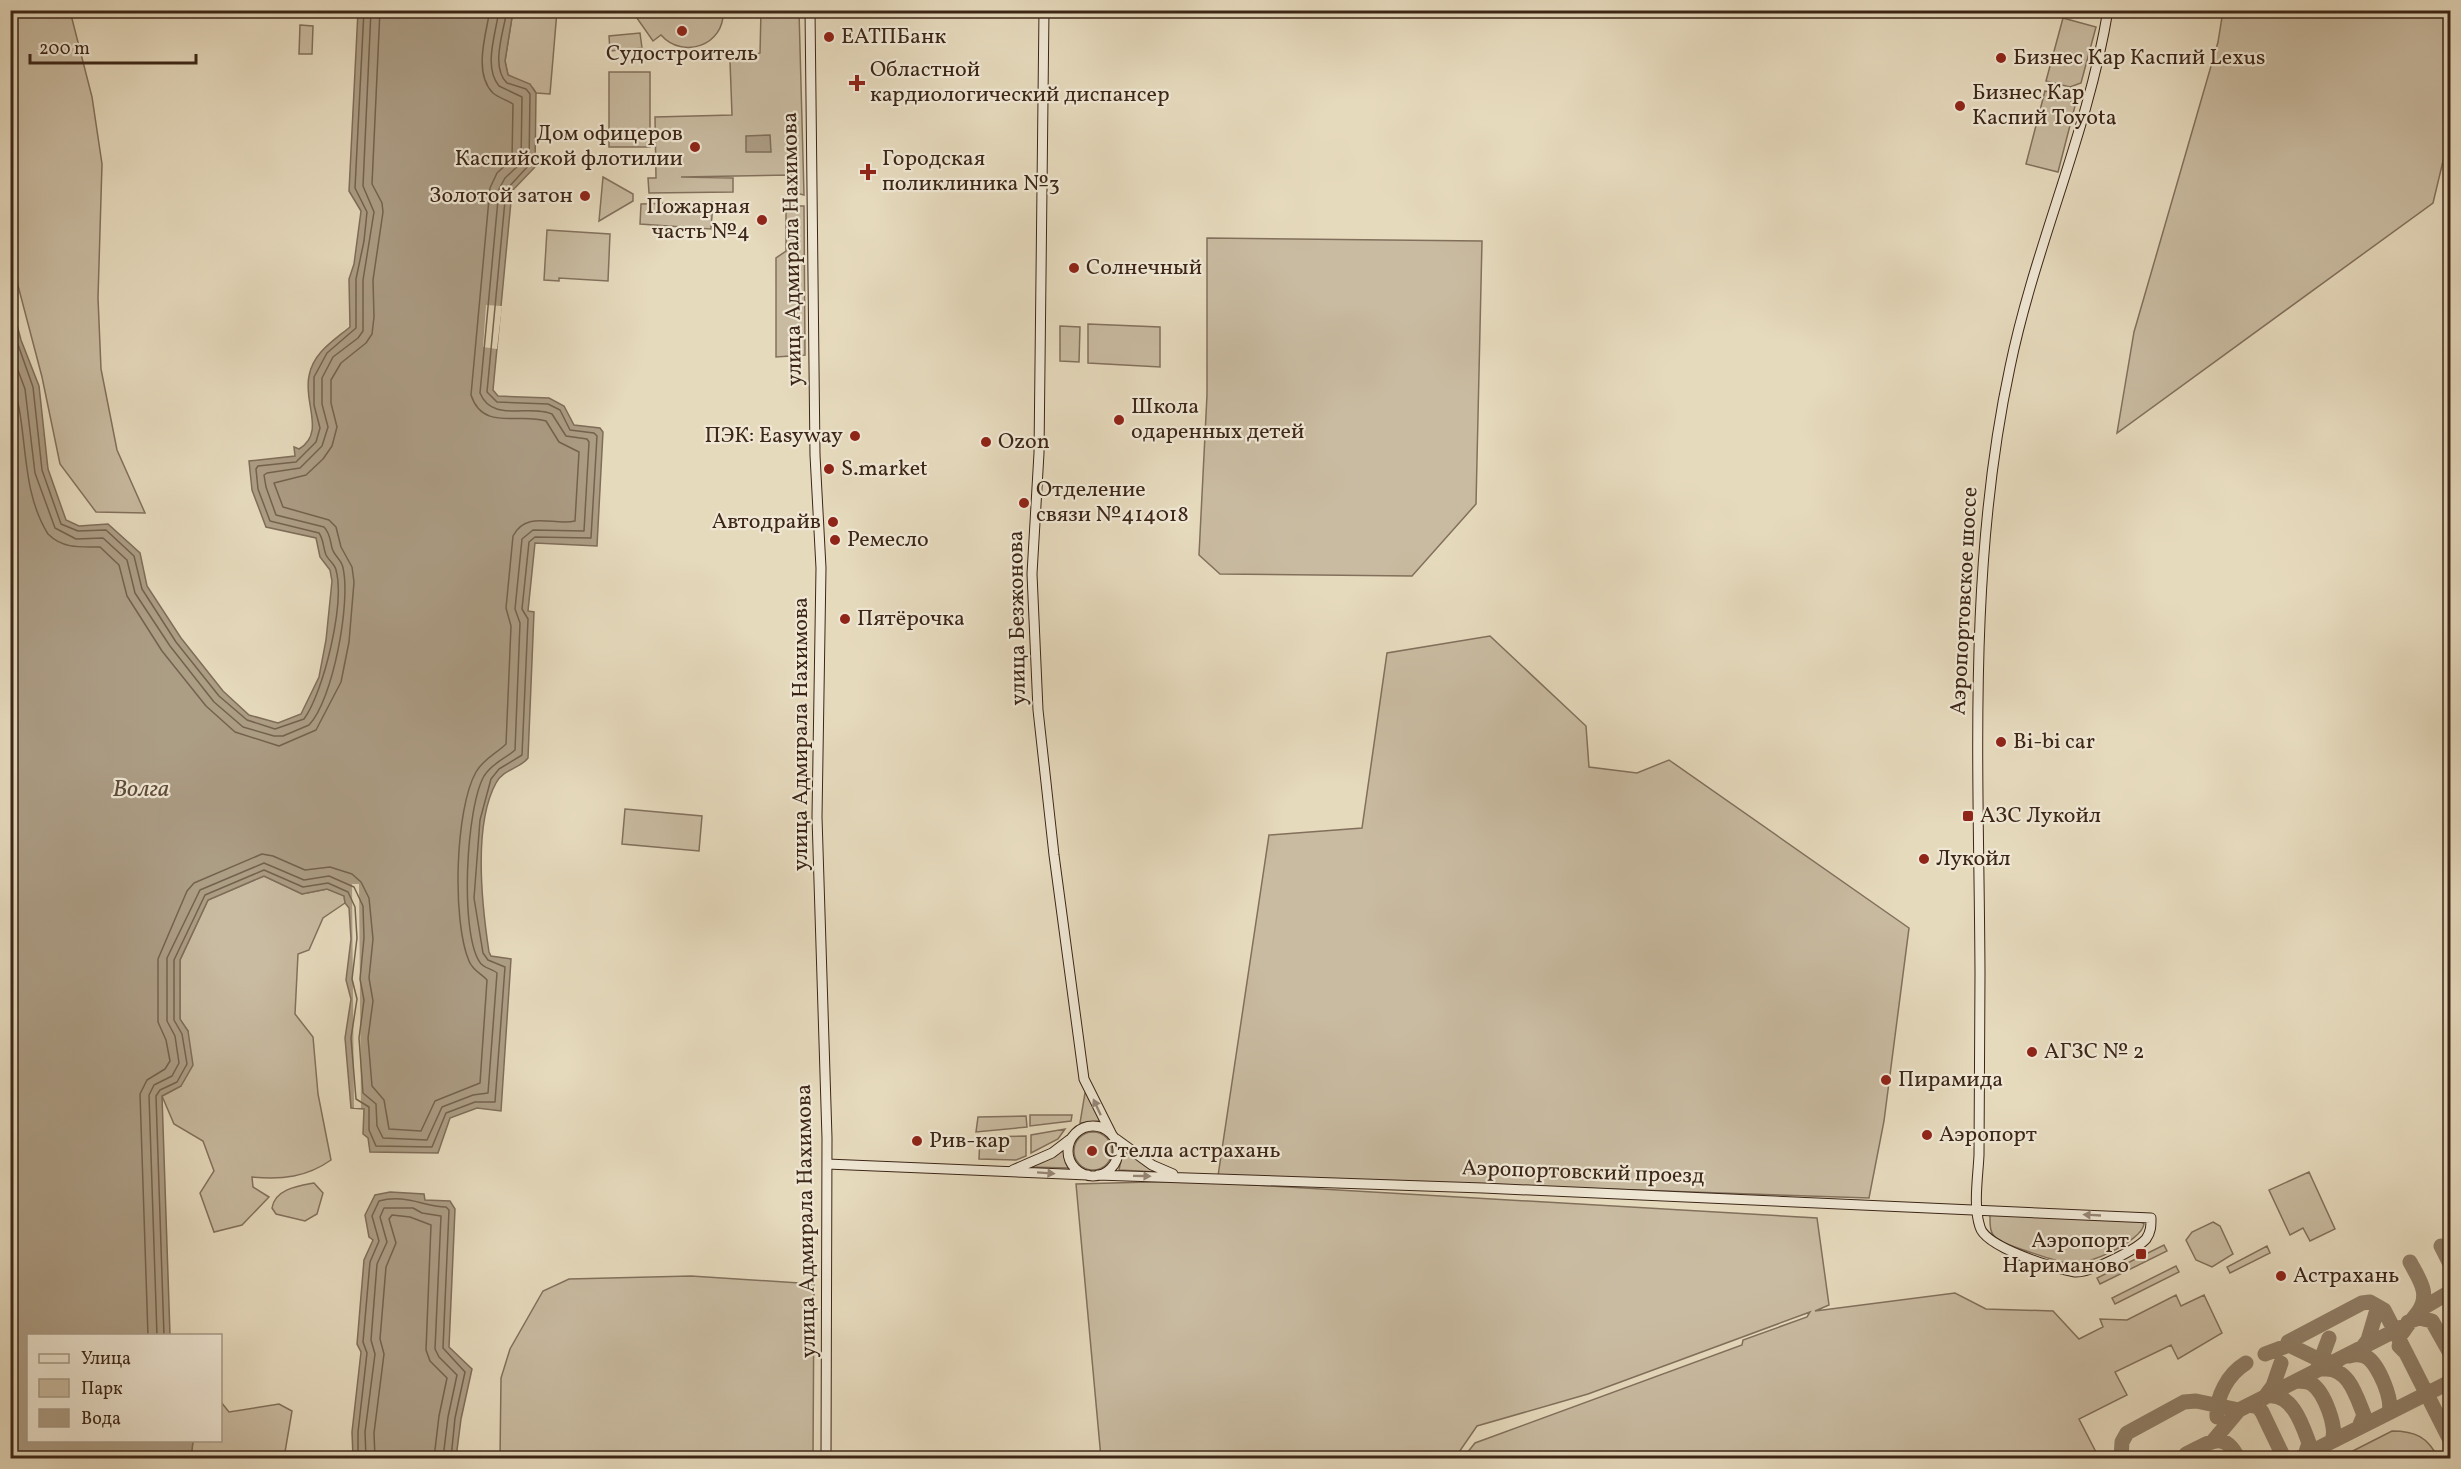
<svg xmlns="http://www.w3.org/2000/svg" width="2461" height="1469" viewBox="0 0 2461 1469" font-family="Vollkorn,serif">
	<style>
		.green { fill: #c9bba1; stroke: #82705c; stroke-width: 1.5 }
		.water { fill: #ac9d85; stroke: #7f6d59; stroke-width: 1.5 }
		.pier { fill: #e6dabd }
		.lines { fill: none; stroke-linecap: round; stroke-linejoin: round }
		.shore { stroke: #74624e; stroke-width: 1.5 }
		.taxiway { stroke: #91806a; stroke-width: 15 }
		.secondary-casing { stroke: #3c2617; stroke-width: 11 }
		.secondary { stroke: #efe7d4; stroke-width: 9 }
		.oneway { fill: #968676 }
		.poi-dot { fill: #8f2418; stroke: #efe7d4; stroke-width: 2 }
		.labels { text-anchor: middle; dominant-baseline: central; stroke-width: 4.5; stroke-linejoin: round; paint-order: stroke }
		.poi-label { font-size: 22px; fill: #3c2617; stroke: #efe7d4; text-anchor: start }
		.street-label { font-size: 22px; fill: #3c2617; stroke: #efe7d4 }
		.water-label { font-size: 24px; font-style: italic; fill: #5e4a38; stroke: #efe7d4 }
	</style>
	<rect width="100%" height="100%" fill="#e6dabd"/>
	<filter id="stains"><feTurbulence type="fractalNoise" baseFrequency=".00333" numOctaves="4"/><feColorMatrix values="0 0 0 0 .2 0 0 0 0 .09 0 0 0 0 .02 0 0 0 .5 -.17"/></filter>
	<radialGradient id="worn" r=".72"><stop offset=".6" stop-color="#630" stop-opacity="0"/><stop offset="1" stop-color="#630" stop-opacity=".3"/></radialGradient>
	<path class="green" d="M 10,11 L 70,11 L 92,97 L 102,164 L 98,298 L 101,369 L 117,450 L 145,513 L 96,512 L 60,464 L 42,377 L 11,259 Z
		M 513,11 L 557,11 L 550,94 L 536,93 L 533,88 L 508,75 L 505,61 Z
		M 632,11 L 723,11 C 725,45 683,60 661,35 L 653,41 Z
		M 761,11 L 799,11 L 804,195 L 792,192 L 791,175 L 681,177 L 733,178 L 733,192 L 649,193 L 648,178 L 656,178 L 655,117 L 732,115 L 730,61 L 760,53 Z
		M 2223,11 L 2450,11 L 2450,132 L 2433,203 L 2117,433 L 2134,332 L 2218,42 Z
		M 2063,18 L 2096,27 L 2081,83 L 2070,87 L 2046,81 Z
		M 300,25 L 313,26 L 312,54 L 299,54 Z
		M 640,33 L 642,48 L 610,51 L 609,36 Z
		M 609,72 L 650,72 L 650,147 L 609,147 Z
		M 2045,91 L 2068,97 L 2075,106 L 2058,172 L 2026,164 Z
		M 603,177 L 633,194 L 633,201 L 599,221 Z
		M 713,202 L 711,229 L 640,224 L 641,204 Z
		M 786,206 L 804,206 L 805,355 L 776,357 L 776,258 L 786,251 Z
		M 547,230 L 610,234 L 608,281 L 559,278 L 559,281 L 544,280 Z
		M 1207,238 L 1482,241 L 1476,504 L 1412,576 L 1220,574 L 1199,555 L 1207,395 Z
		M 1088,324 L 1160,327 L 1160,367 L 1088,363 Z
		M 1060,326 L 1080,327 L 1079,362 L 1060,361 Z
		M 1490,636 L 1586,726 L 1589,767 L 1637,773 L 1669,760 L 1909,928 L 1884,1121 L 1869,1198 L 1218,1176 L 1269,835 L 1362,828 L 1387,653 Z
		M 625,809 L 702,816 L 699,851 L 622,844 Z
		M 264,876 L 302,894 L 327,889 L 344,895 L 345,903 L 323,918 L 309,950 L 298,954 L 295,1014 L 313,1037 L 318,1094 L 331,1160 C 307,1177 282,1180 252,1177 L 253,1187 L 269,1197 L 242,1225 L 214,1232 L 200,1193 L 214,1171 L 203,1141 L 174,1124 L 162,1096 L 181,1086 L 188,1031 L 180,1020 L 180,960 L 208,900 Z
		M 1085,1093 L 1087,1093 L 1100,1121 L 1080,1123 Z
		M 1030,1115 L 1072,1115 L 1071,1121 L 1030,1126 Z
		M 1026,1116 L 1027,1127 L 976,1132 L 978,1117 Z
		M 1065,1129 L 1058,1139 L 1031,1153 L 1031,1135 Z
		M1074 1151a19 19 0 1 1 38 0a19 19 0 1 1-38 0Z
		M 1026,1136 L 1026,1156 L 1016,1160 L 979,1159 L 980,1137 Z
		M 1063,1150 L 1068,1168 L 1029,1167 Z
		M 1123,1150 L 1157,1171 L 1157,1172 L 1119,1170 Z
		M 2309,1172 L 2335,1229 L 2310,1241 L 2303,1228 L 2290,1235 L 2269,1190 Z
		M 1185,1181 L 1817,1218 L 1829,1305 L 1815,1311 L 1955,1293 L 1986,1309 L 2053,1311 L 2079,1339 L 2103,1327 L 2100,1319 L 2127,1320 L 2176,1295 L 2181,1306 L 2204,1295 L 2222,1333 L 2178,1359 L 2171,1345 L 2115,1372 L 2127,1395 L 2079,1419 L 2099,1458 L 1463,1458 L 1475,1443 L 1742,1345 L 1743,1340 L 1807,1317 L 1810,1312 L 1588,1394 L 1477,1426 L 1455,1458 L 1101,1458 L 1076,1184 Z
		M 314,1183 L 323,1193 L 317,1214 L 305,1221 L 276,1214 L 272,1208 C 275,1189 298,1186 314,1183 Z
		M 1990,1214 L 2139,1220 L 2144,1224 C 2142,1241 2087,1266 2070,1264 C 2059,1262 2006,1245 1998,1240 C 1989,1234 1990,1224 1990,1214 Z
		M 2213,1222 L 2220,1226 L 2233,1254 L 2212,1267 L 2196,1260 L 2186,1240 L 2192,1232 Z
		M 2164,1245 L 2167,1251 L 2100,1284 L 2097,1278 Z
		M 2267,1246 L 2270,1253 L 2230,1273 L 2227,1267 Z
		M 2176,1266 L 2179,1272 L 2115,1304 L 2112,1298 Z
		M 691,1276 L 814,1284 L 813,1458 L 500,1458 L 501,1378 L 510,1349 L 543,1291 L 569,1279 Z
		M 221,1402 L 229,1412 L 279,1404 L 292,1411 L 284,1458 L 191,1458 L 193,1441 L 220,1440 Z
		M 2392,1431 C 2415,1431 2428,1437 2438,1458 L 2339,1458 Z"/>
	<path class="water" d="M 358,11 L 513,11 L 505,61 L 508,75 L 530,84 L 536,93 L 535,167 L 512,191 L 493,390 L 498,396 L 549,398 L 564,406 L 574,425 L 600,428 L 603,432 L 597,546 L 535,543 L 528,611 L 534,612 L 528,758 C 520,769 503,769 496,783 C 473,825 482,906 489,952 L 491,956 L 511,959 L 501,1111 L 477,1108 L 450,1118 L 438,1153 L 370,1152 L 368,1138 L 363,1134 L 364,1109 L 351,1108 L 345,1038 L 351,999 L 346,980 L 351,939 L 349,908 L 345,903 L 344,896 L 327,889 L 302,894 L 264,876 L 208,900 L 180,960 L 180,1019 L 188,1031 L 193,1065 L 181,1086 L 162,1096 L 170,1335 L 28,1336 L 28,1440 L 193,1441 L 191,1458 L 11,1458 L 10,299 L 21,340 L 39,386 L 48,469 L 66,520 L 79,526 L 108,524 L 140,553 L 147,586 L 181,638 L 223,691 L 249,715 L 278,723 L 301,714 L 319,677 L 326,640 L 332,581 L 330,570 L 320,557 L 316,538 L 266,527 L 252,490 L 249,461 L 295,456 L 294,447 L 299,449 C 326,433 303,402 309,376 C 313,353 333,341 350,327 L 349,279 L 354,264 L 361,211 L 349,191 Z
		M 770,135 L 771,152 L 746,152 L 746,136 Z
		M 390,1192 L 424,1194 L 425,1200 L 450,1201 L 455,1209 L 449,1347 L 472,1369 L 461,1419 L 456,1458 L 353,1458 L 352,1432 L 361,1352 L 357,1344 L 364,1260 L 373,1240 L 369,1237 L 365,1215 L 375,1195 Z"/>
	<path class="pier" d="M 486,305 L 502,306 L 497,349 L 483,347 Z
		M 352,884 L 359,884 L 361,1108 L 354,1108 Z"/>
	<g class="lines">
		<path class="shore" d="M 10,322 L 33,387 L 42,470 L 61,524 L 78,531 L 106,530 L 134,556 L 142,589 L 176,642 L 219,696 L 247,720 L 275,729 L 304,719 C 324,691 345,604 336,570 C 335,564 329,561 326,555 C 323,548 324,540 319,533 L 270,521 L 258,489 L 256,469 L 258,466 L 296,462 L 316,442 L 320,428 L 314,405 L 314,377 L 327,353 L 356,328 L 356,279 L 364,241 L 367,212 L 355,188 L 364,10
			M 10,349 L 25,389 L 35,473 L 55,528 L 76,539 L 103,538 L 127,560 L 135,593 L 170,646 L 214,702 L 243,727 L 274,736 L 283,736 L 309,725 C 333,700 351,602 343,568 C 342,560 334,556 332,548 C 330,540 330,533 324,527 L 276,515 L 266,487 L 264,475 L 267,473 L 300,468 L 322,446 L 328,427 L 322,404 L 322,378 L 333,357 L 358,338 L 363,331 L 363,280 L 374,212 L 363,186 L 371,10
			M 10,375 C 30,426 18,486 48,534 C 63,549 81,547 100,547 L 119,565 L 127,596 L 162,651 L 206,706 L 235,732 L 279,746 L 316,730 L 341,682 L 349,642 L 354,582 L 352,567 L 341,547 L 336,527 L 329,520 L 283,507 L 274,483 L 306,475 L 323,459 L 332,446 L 337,427 L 331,403 L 331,380 L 341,363 L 366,343 L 372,334 L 374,317 L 373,280 L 383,212 L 382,203 L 372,184 L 380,10
			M 148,1336 L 140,1094 L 147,1080 L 165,1069 L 170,1061 L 166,1040 L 158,1022 L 158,959 L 187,891 L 194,883 L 262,854 L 273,856 L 305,870 L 330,867 L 352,874 L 361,882 L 369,898 L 373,939 L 369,978 L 373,1001 L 368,1038 L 372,1086 L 384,1100 L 389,1129 L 421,1131 L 435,1101 L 480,1083 L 487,980 C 481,973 473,971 469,961 C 452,921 455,809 476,772 C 484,758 496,754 506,744 L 511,626 L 506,608 L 513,536 C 526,510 554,526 575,521 L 579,452 L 559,442 L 546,421 C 520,412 483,432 471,395 L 490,188 L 497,173 L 512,159 L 513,104 C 507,100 499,98 493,93 C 473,73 486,34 490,10
			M 157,1336 L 149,1095 L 154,1085 L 172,1076 L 179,1063 L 175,1036 L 167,1021 L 167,958 L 200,890 L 264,863 L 304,880 L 329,876 L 354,887 L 363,906 L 364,938 L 360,979 L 364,1000 L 359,1038 L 363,1093 L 376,1104 L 377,1126 L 383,1138 L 427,1140 L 442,1107 L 473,1095 L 488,1093 L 497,973 C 492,968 483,969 479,961 C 460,930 466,808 484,776 C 492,763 505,759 515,750 L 520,623 L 515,609 L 522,539 L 533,530 L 584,531 L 589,442 L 587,439 L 566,436 L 552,414 C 529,404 492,423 480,393 L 499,189 L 505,178 L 521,163 L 522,97 L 499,86 C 483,67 496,33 499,10
			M 164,1336 L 156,1096 L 160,1090 L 177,1082 L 187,1064 L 182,1034 L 174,1020 L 174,960 L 205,895 L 264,870 L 303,887 L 328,883 L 348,892 L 355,907 L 357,938 L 352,979 L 357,999 L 351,1038 L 356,1099 L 369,1107 L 369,1130 L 376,1146 L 432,1147 L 446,1113 L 475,1102 L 495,1102 L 505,967 L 488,960 L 483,953 L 474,898 L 480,820 L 491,779 L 499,769 L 522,755 L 528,619 L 522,609 L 529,542 L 535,537 L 591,538 L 597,436 L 594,433 L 570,430 L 560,410 L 548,404 L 497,402 L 487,392 L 506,190 L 529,165 L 530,94 L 526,89 L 507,83 C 490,67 504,30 507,10
			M 358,1458 L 358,1432 L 367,1353 L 363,1342 L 370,1262 L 379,1241 L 372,1216 L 379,1201 C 404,1194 423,1206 446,1207 L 449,1210 L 443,1348 L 465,1372 L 455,1418 L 451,1458
			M 366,1458 L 365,1432 L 375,1354 L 371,1340 L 377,1264 L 387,1242 L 380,1217 L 384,1208 L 413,1208 L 422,1213 L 441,1216 L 435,1349 L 439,1357 L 457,1375 L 448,1417 L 443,1458
			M 375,1458 L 374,1433 L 384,1354 L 380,1339 L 386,1267 L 396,1243 L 389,1219 L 392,1215 L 410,1217 L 431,1225 L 426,1350 L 430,1361 L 447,1378 L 439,1416 L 434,1458"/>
		<path class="taxiway" d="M 2441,1246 L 2450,1264
			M 2421,1309 L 2450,1292
			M 2408,1322 L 2419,1318 L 2432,1321 L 2450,1353
			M 2403,1332 C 2407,1325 2413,1319 2418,1312 C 2431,1294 2419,1279 2410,1262
			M 2287,1345 L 2288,1342 L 2362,1303 L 2370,1302 L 2384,1310 L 2406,1353
			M 2399,1346 L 2406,1353 L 2450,1440
			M 2361,1349 L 2368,1340 L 2376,1313
			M 2265,1354 L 2289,1345 L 2322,1361 L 2337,1362
			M 2349,1356 C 2356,1354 2362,1354 2368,1358 C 2378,1365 2395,1402 2388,1413
			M 2324,1369 C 2348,1367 2356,1395 2364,1415 L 2359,1427
			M 2317,1370 L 2329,1338
			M 2297,1381 C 2302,1381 2307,1381 2312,1384 C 2324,1392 2338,1428 2332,1440
			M 2268,1396 C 2292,1393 2302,1424 2309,1443 L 2305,1455
			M 2264,1398 L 2273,1386 L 2281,1363
			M 2249,1405 L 2258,1407 L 2262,1412 L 2284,1458
			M 2217,1417 C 2216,1396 2228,1374 2246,1363
			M 2213,1441 L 2239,1410
			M 2186,1454 C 2209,1443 2224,1429 2238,1458
			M 2121,1458 L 2122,1442 L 2127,1433 L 2184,1402 L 2196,1401 L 2239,1410 L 2408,1324
			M 2299,1458 L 2450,1382"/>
		<defs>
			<path id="secondary" d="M 810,10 L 815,455 L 821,568 L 817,817 L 827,1138 L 826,1458
				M 1044,10 L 1039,453 L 1032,574 L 1038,710 L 1054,855 L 1084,1079 L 1112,1135
				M1068 1151a25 25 0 1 1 50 0a25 25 0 1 1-50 0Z
				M 1116,1139 L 1152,1165 L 1173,1174
				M 827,1164 L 1088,1175
				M 1013,1170 L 1052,1153 L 1069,1140
				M 1098,1175 L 1483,1188 L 2151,1218 C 2151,1226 2151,1232 2146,1239 C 2136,1250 2090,1273 2075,1272 C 2055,1269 1985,1247 1980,1227 C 1973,1206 1978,1177 1979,1155 C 1979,1094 1980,1034 1980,973 C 1979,770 1967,567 2010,367 C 2035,246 2088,132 2108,10"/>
		</defs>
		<use href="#secondary" class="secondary-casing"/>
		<use href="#secondary" class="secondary"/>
	</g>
	<defs><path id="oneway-solid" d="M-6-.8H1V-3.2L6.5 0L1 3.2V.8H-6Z" transform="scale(1.5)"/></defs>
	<g class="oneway">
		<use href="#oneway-solid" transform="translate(1097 1107) rotate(-115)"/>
		<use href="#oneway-solid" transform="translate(1046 1173) rotate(4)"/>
		<use href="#oneway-solid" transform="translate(1142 1176) rotate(1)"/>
		<use href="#oneway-solid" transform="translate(2092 1215) rotate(-177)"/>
	</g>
	<g class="poi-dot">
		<circle cx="682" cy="31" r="6"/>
		<circle cx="829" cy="37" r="6"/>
		<circle cx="2001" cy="58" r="6"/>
		<path d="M854 74h6v6h6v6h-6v6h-6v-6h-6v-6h6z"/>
		<circle cx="1960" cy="106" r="6"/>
		<circle cx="695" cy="147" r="6"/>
		<path d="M865 163h6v6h6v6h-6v6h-6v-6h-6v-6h6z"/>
		<circle cx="585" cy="196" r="6"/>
		<circle cx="762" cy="220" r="6"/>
		<circle cx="1074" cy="268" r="6"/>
		<circle cx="1119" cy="420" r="6"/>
		<circle cx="855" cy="436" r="6"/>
		<circle cx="986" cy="442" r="6"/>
		<circle cx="829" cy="469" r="6"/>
		<circle cx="1024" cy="503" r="6"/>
		<circle cx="833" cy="522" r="6"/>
		<circle cx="835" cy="540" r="6"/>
		<circle cx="845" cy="619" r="6"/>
		<circle cx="2001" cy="742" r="6"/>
		<rect x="1962" y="810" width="12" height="12" rx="3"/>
		<circle cx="1924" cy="859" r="6"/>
		<circle cx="2032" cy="1052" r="6"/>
		<circle cx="1886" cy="1080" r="6"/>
		<circle cx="1927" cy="1135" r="6"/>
		<circle cx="917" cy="1141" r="6"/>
		<circle cx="1092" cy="1151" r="6"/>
		<rect x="2135" y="1248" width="12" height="12" rx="3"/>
		<circle cx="2281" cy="1276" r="6"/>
	</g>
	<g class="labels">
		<g class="poi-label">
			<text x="841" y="37">ЕАТПБанк</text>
			<text x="682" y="54" text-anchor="middle">Судостроитель</text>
			<text x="2013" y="58">Бизнес Кар Каспий Lexus</text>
			<text x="870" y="70">Областной<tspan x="870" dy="25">кардиологический диспансер</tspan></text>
			<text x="1972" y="93">Бизнес Кар<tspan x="1972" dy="25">Каспий Toyota</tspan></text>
			<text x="683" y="134" text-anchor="end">Дом офицеров<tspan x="683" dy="25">Каспийской флотилии</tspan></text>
			<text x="882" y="159">Городская<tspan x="882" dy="25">поликлиника №3</tspan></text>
			<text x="573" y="196" text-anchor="end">Золотой затон</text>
			<text x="750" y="207" text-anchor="end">Пожарная<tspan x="750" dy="25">часть №4</tspan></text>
			<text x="1086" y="268">Солнечный</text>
			<text x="1131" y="407">Школа<tspan x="1131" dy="25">одаренных детей</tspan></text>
			<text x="843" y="436" text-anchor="end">ПЭК: Easyway</text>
			<text x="998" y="442">Ozon</text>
			<text x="841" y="469">S.market</text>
			<text x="1036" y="490">Отделение<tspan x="1036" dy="25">связи №414018</tspan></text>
			<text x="821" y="522" text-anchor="end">Автодрайв</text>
			<text x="847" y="540">Ремесло</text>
			<text x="857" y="619">Пятёрочка</text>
			<text x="2013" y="742">Bi-bi car</text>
			<text x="1980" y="816">АЗС Лукойл</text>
			<text x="1936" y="859">Лукойл</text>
			<text x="2044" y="1052">АГЗС № 2</text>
			<text x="1898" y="1080">Пирамида</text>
			<text x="1939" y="1135">Аэропорт</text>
			<text x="929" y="1141">Рив-кар</text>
			<text x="1104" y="1151">Стелла астрахань</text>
			<text x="2129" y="1241" text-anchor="end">Аэропорт<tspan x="2129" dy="25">Нариманово</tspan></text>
			<text x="2293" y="1276">Астрахань</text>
		</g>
		<g class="street-label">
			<text transform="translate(793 249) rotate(-91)">улица Адмирала Нахимова</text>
			<text transform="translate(1965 601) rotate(-87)">Аэропортовское шоссе</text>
			<text transform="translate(1018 618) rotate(-91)">улица Безжонова</text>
			<text transform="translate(801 734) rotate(-90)">улица Адмирала Нахимова</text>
			<text transform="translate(1583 1173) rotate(2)">Аэропортовский проезд</text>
			<text transform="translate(807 1221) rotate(-91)">улица Адмирала Нахимова</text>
		</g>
		<g class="water-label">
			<text x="141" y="790">Волга</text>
		</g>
	</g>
	<rect width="2461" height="1469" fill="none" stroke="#e6dabd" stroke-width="36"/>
	<rect x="12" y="12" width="2437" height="1445" fill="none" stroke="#3c2617" stroke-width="3"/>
	<rect x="18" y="18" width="2425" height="1433" fill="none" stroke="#3c2617" stroke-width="1.5"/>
	<rect x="27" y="1334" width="195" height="108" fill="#efe7d4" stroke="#a79a88" stroke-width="1.5"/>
	<rect x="39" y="1354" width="30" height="9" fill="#efe7d4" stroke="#a79a88" stroke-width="1.5"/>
	<text x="81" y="1364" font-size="18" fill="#3c2617">Улица</text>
	<rect x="39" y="1379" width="30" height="18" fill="#c9bba1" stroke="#a79a88" stroke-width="1.5"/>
	<text x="81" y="1394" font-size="18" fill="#3c2617">Парк</text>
	<rect x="39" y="1409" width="30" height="18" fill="#ac9d85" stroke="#a79a88" stroke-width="1.5"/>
	<text x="81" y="1424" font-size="18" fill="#3c2617">Вода</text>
	<path d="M30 54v9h166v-9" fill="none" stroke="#3c2617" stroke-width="3"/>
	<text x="39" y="54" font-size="18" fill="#3c2617" stroke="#efe7d4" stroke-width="4.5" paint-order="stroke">200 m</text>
	<rect width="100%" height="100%" filter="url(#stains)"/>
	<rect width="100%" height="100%" fill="url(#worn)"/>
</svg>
